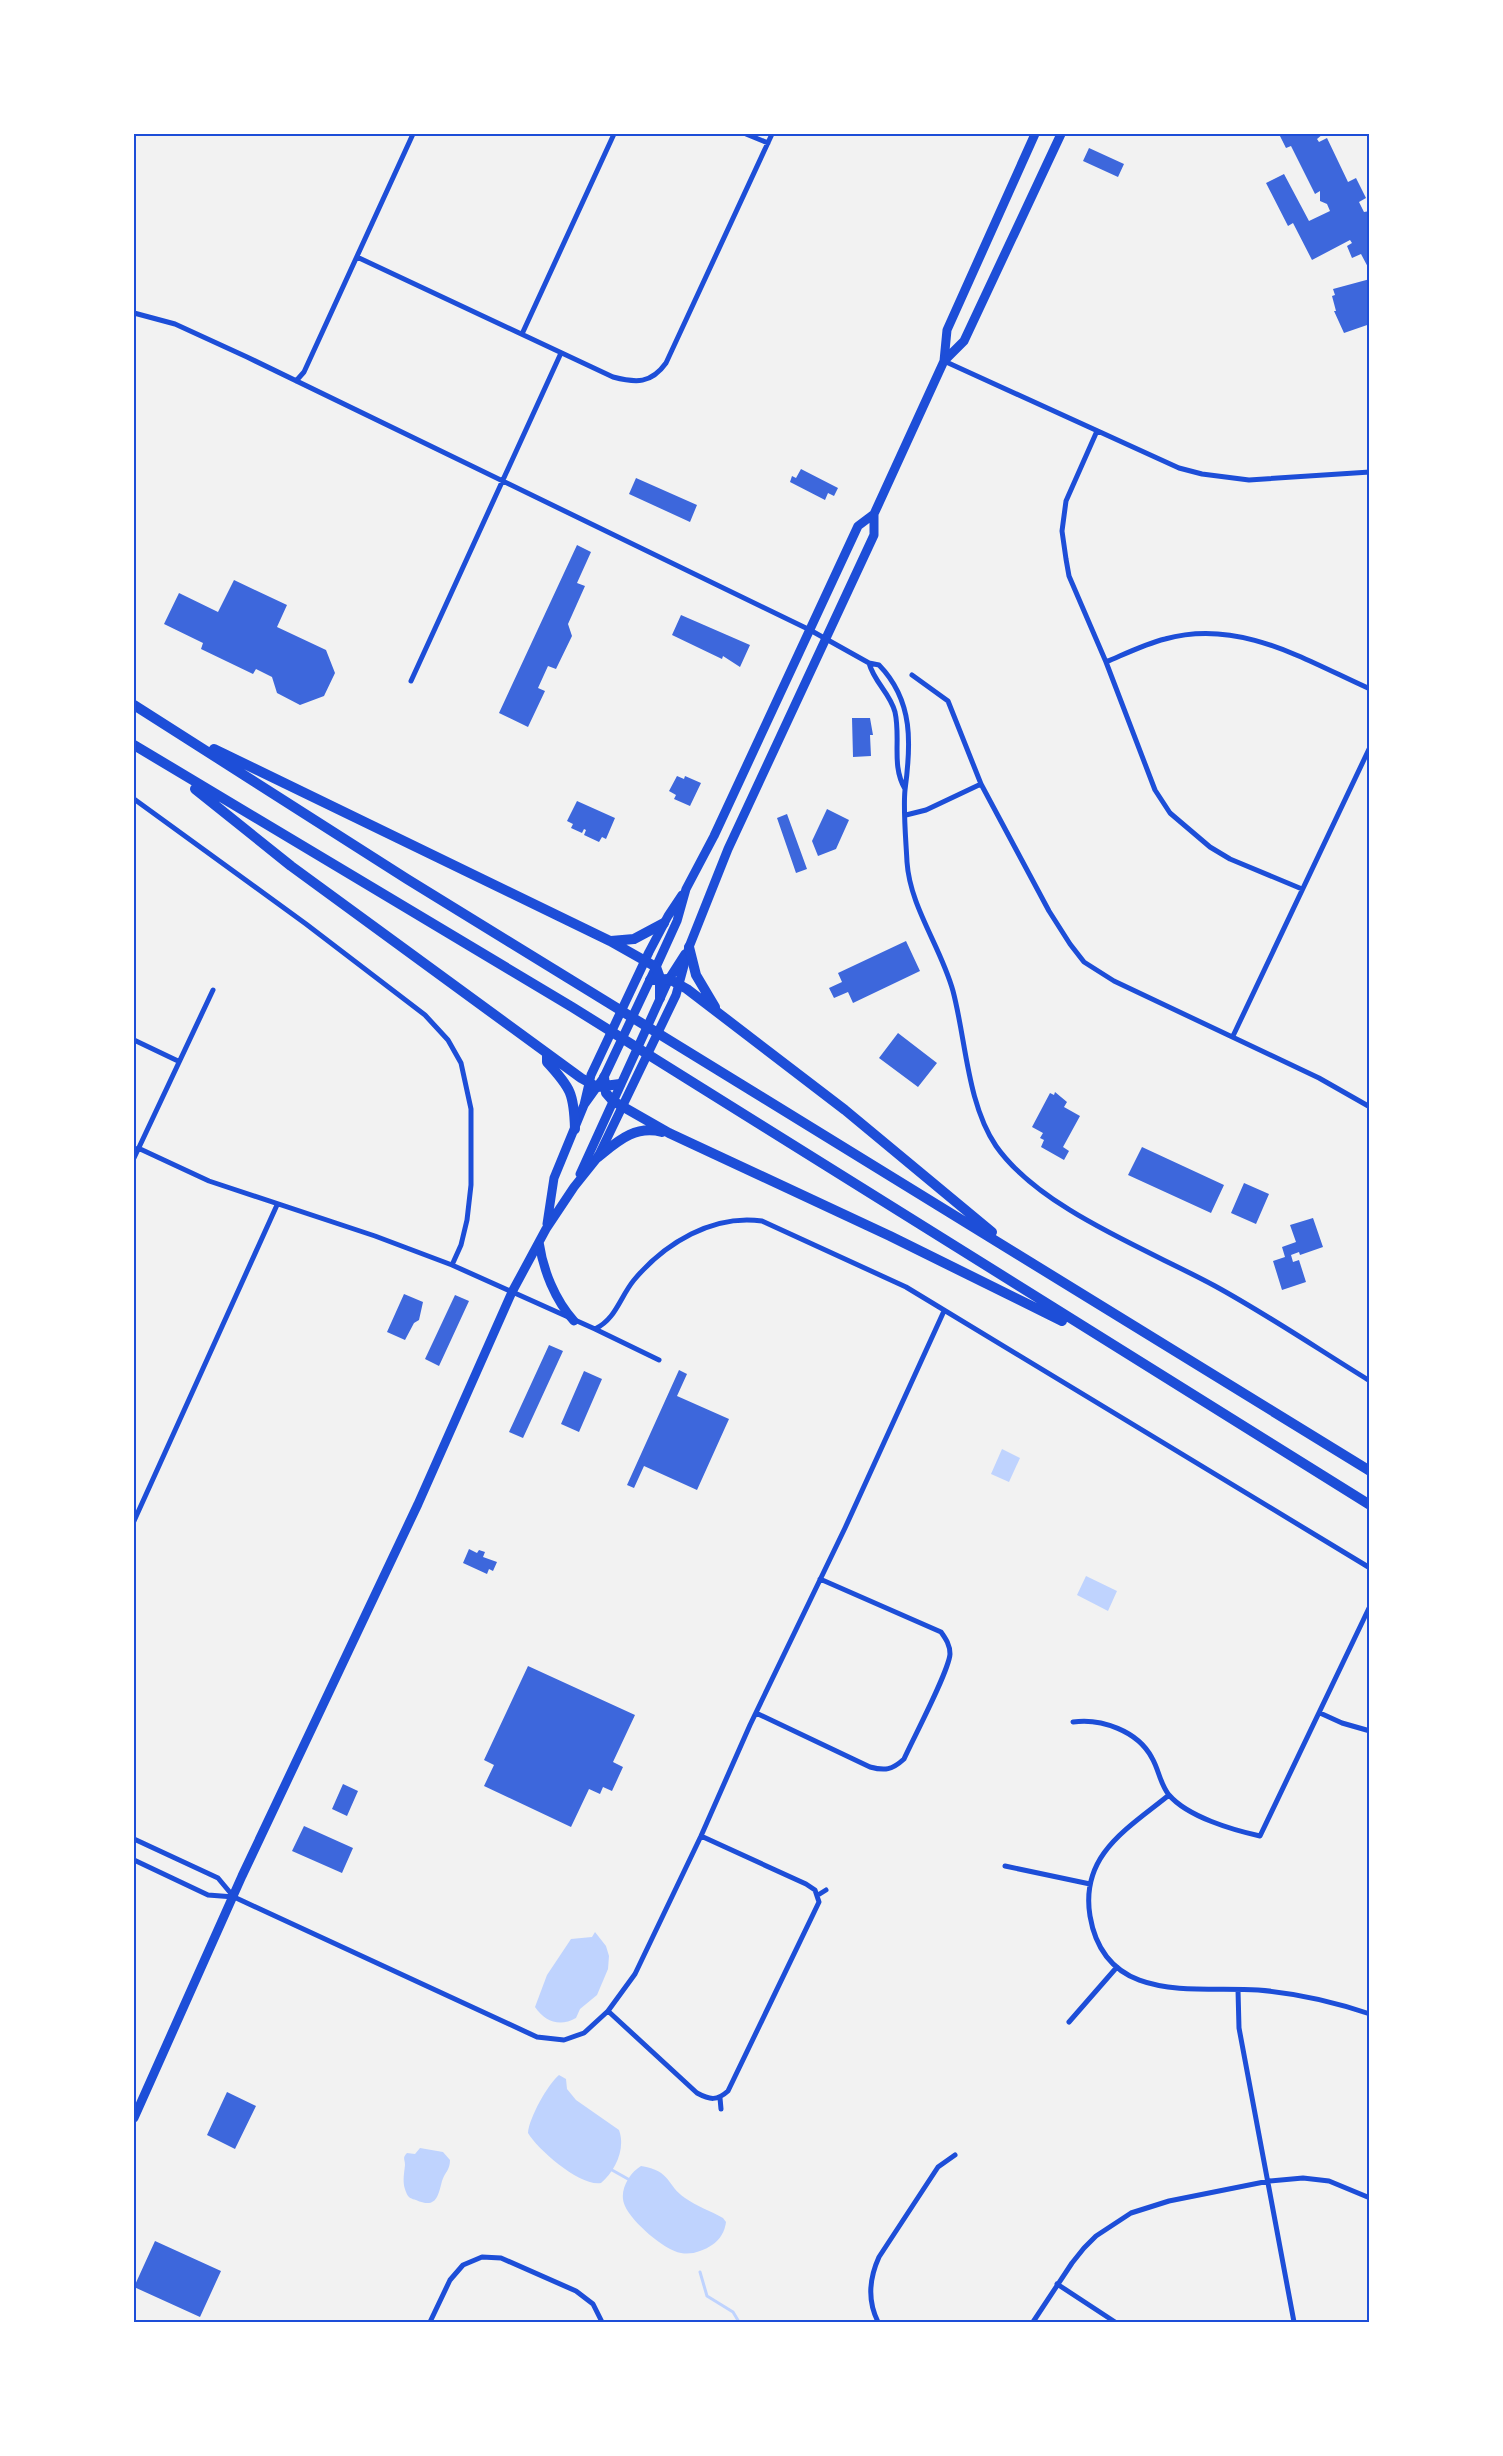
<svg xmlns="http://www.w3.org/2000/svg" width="1503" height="2456" viewBox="0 0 1503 2456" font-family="Cabin,sans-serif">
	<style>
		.water { fill: #bfd3fe }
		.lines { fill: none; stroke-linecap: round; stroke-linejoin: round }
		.stream { stroke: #bfd3fe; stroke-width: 3 }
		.building { fill: #3d67dc }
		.minor { stroke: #1d4ed8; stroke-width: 5 }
		.primary { stroke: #1d4ed8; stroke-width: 9 }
		.motorway { stroke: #1d4ed8; stroke-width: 10 }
		.neatline { fill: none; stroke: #1d4ed8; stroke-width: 2 }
	</style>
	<rect width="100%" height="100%" fill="#f2f2f2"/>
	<path class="water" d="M 1002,1449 L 1020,1458 L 1009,1482 L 991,1474 Z
		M 1086,1576 L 1117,1591 L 1108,1611 L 1077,1595 Z
		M 595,1932 L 606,1946 L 609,1956 L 608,1969 L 597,1995 L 580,2009 L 576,2018 C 560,2027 545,2022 535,2007 L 547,1975 L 571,1939 L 592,1937 Z
		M 559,2075 L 566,2079 L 567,2089 L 576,2100 L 619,2130 C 626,2149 615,2171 601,2183 C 581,2187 538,2150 528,2133 C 529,2118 548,2084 559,2075 Z
		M 420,2148 L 443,2152 L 450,2160 C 450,2170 445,2172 442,2181 C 438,2197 436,2209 416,2200 C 412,2199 408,2198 406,2192 C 402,2183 404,2175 405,2165 C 405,2159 402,2158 407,2153 L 415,2154 Z
		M 641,2166 C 672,2171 666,2185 685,2198 C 696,2206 711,2211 723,2218 L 726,2222 C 725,2231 720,2240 712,2245 C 703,2251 692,2255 681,2253 C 664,2250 632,2222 625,2206 C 618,2192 629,2173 641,2166 Z"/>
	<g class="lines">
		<path class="stream" d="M 612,2170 L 628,2179
			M 700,2272 L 707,2296 L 733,2312 L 739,2322"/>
	</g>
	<path class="building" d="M 1279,134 L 1323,134 L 1317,139 L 1319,142 L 1327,138 L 1348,182 L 1356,178 L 1366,198 L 1359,202 L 1364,212 L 1370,211 L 1370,271 L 1361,254 L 1352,258 L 1347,246 L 1352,243 L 1350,240 L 1312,260 L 1293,223 L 1288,226 L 1266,183 L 1284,174 L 1309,221 L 1330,211 L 1327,204 L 1320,201 L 1320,191 L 1315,194 L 1291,146 L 1286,148 Z
		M 1089,148 L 1124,164 L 1118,177 L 1083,161 Z
		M 1370,279 L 1370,324 L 1344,333 L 1334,311 L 1336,311 L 1332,296 L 1335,295 L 1333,289 Z
		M 801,469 L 838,488 L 834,496 L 828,493 L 825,500 L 790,482 L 792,476 L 796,478 Z
		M 636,478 L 697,505 L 690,522 L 629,494 Z
		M 577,545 L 591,552 L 577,583 L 585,586 L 568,624 L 572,636 L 556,669 L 548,666 L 538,688 L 545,691 L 528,727 L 499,713 Z
		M 234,580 L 287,605 L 277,627 L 326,650 L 335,673 L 324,696 L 300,705 L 277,693 L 272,677 L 256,669 L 253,674 L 201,649 L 203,643 L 164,624 L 179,593 L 218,612 Z
		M 681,615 L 750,645 L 740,667 L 723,656 L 722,659 L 672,635 Z
		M 852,718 L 870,718 L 873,735 L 870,735 L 871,756 L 853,757 Z
		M 677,776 L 684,779 L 685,776 L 701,783 L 690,806 L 674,799 L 676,795 L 669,791 Z
		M 577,801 L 615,818 L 606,839 L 602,837 L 599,842 L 584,835 L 586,830 L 584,829 L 582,833 L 571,828 L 573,824 L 567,821 Z
		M 827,809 L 849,820 L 836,849 L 818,856 L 812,841 Z
		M 787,814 L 807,869 L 796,873 L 777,818 Z
		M 906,941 L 920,971 L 853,1003 L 848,992 L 834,998 L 829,988 L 842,982 L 838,973 Z
		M 898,1033 L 937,1063 L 918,1087 L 879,1058 Z
		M 1055,1092 L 1067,1102 L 1064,1107 L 1080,1116 L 1063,1147 L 1069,1151 L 1064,1160 L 1041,1147 L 1044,1140 L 1040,1138 L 1043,1133 L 1032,1127 L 1050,1093 L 1054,1095 Z
		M 1142,1147 L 1224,1185 L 1211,1213 L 1128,1175 Z
		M 1244,1183 L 1269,1194 L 1256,1224 L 1231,1213 Z
		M 1313,1218 L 1323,1247 L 1300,1255 L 1299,1252 L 1291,1255 L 1293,1262 L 1299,1260 L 1306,1282 L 1282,1290 L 1273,1261 L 1285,1257 L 1282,1247 L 1296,1242 L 1290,1225 Z
		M 404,1294 L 423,1302 L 419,1320 L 414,1323 L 405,1340 L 387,1332 Z
		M 455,1295 L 469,1301 L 439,1366 L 425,1359 Z
		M 549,1345 L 563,1351 L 523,1438 L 509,1432 Z
		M 679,1370 L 687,1374 L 677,1396 L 729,1419 L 697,1490 L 644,1466 L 634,1488 L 627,1485 Z
		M 584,1371 L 602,1379 L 579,1432 L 561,1424 Z
		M 469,1549 L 477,1553 L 479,1550 L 485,1552 L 483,1557 L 497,1562 L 493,1571 L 489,1569 L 487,1574 L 463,1563 Z
		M 528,1666 L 635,1715 L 613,1762 L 623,1767 L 612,1791 L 603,1787 L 600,1794 L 589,1789 L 571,1827 L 484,1786 L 494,1765 L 484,1760 Z
		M 343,1784 L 358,1791 L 347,1816 L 332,1809 Z
		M 304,1826 L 353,1848 L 342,1873 L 292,1851 Z
		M 227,2092 L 256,2106 L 235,2149 L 207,2135 Z
		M 155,2241 L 221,2271 L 200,2317 L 134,2287 Z"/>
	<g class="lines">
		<path class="minor" d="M 746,134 L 768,143
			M 357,257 L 613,377 C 636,383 651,384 666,363 L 772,134
			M 134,313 L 175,324 L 247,357 L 810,630 L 869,663 L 879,665 C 914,701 911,745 905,790 C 903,810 906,841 907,862 C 910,907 941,947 953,991 C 966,1040 967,1103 996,1146 C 1040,1209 1149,1250 1215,1286 C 1268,1315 1318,1349 1370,1381
			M 522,334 L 614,134
			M 944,361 L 1179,468 L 1202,474 L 1249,480 L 1370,472
			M 296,381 L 304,372 L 413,134
			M 1097,431 L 1066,501 L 1062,531 L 1066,559 L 1069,576 L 1106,662 L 1155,790 L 1170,813 L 1210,847 L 1230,859 L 1302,889
			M 1106,662 C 1125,654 1145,644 1165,639 C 1239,618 1305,660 1370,689
			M 869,663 C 874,682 890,693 895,712 C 901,739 891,765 905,789
			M 912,675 L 948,701 L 981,784 L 1049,911 L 1070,944 L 1084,962 L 1114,981 L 1319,1078 L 1370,1107
			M 411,681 L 561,353
			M 134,799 L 306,924 L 425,1015 L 448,1040 L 461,1063 L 471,1109 L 471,1185 L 467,1220 L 461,1245 L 452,1265
			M 906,815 L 926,810 L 981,784
			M 1233,1036 L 1370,747
			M 134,1040 L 178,1061
			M 138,1148 L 209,1181 L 375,1236 L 452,1265 L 595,1329 C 616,1319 620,1297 634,1280 C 665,1243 713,1214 762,1221 L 906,1287 L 1370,1568
			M 134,1158 L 213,990
			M 595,1329 L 659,1360
			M 134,1521 L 277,1205
			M 756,1713 L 870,1767 C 885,1771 892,1770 904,1759 C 913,1739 949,1671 950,1654 C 950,1645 946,1639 941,1632 L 820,1579
			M 1320,1713 L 1342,1723 L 1370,1731
			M 1073,1722 C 1101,1718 1138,1731 1152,1758 C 1159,1770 1160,1784 1169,1795 C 1188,1817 1233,1830 1260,1836 L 1370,1606
			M 1169,1795 C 1127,1829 1080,1855 1090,1916 C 1105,2005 1194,1986 1258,1990 C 1295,1993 1335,2002 1370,2014
			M 134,1839 L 218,1878 L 233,1896
			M 134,1860 L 208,1895 L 234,1897 L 537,2037 L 564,2040 L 584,2033 L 608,2011 L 635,1974 L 701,1836 L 750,1725 L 845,1528 L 944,1311
			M 1005,1866 L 1090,1884
			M 818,1895 L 826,1890
			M 1238,1990 L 1239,2028 L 1294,2322
			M 608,2011 L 697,2093 C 710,2100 717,2101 728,2091 L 819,1902 L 815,1890 L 806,1884 L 701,1836
			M 1069,2022 L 1117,1967
			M 720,2098 L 721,2109
			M 1057,2284 L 1115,2322
			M 430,2322 L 450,2280 L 463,2265 L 482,2257 L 501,2258 L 576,2291 L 593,2304 L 602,2322
			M 878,2322 C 867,2300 869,2279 879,2257 L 938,2167 L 955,2155
			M 1033,2322 L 1072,2263 L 1084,2248 L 1096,2236 L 1131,2213 L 1169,2201 L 1269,2181 L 1303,2178 L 1329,2181 L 1370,2198"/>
		<path class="primary" d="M 944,361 L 964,341 L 1061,134
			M 584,1105 L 604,1077 L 656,967 L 677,921 L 686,889 L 714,836 L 858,526 L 874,514
			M 580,1174 L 669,979 L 685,954
			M 547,1224 L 554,1178 L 584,1105 L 591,1075 L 649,952 L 668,916 L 682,895
			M 539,1242 C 543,1270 555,1300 574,1321
			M 134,2118 L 242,1876 L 418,1504 L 512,1292 L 546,1229 L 574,1187 L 598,1157 L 676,995 L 689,947 L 728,849 L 874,535 L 874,514 L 944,361 L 947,330 L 1035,134"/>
		<path class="motorway" d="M 134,705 L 407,879 L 1370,1471
			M 134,745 L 572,1007 L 1370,1505
			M 214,749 L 610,941 L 656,967 L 660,978 L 660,998
			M 195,789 L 291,866 L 581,1078 L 597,1087 L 620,1084
			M 611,941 L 634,939 L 664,923
			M 689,947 L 696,975 L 715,1007
			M 650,980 L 669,979 L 687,989 L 845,1110 L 992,1232
			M 547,1054 L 547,1062 C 571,1088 574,1094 575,1129
			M 604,1077 L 606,1093 L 613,1101 L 669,1133 L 890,1236 L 1062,1321
			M 598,1157 C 618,1141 635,1125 662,1132"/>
	</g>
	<rect width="1503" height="2456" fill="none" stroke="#ffffff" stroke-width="270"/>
	<rect x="135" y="135" width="1233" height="2186" class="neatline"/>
</svg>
